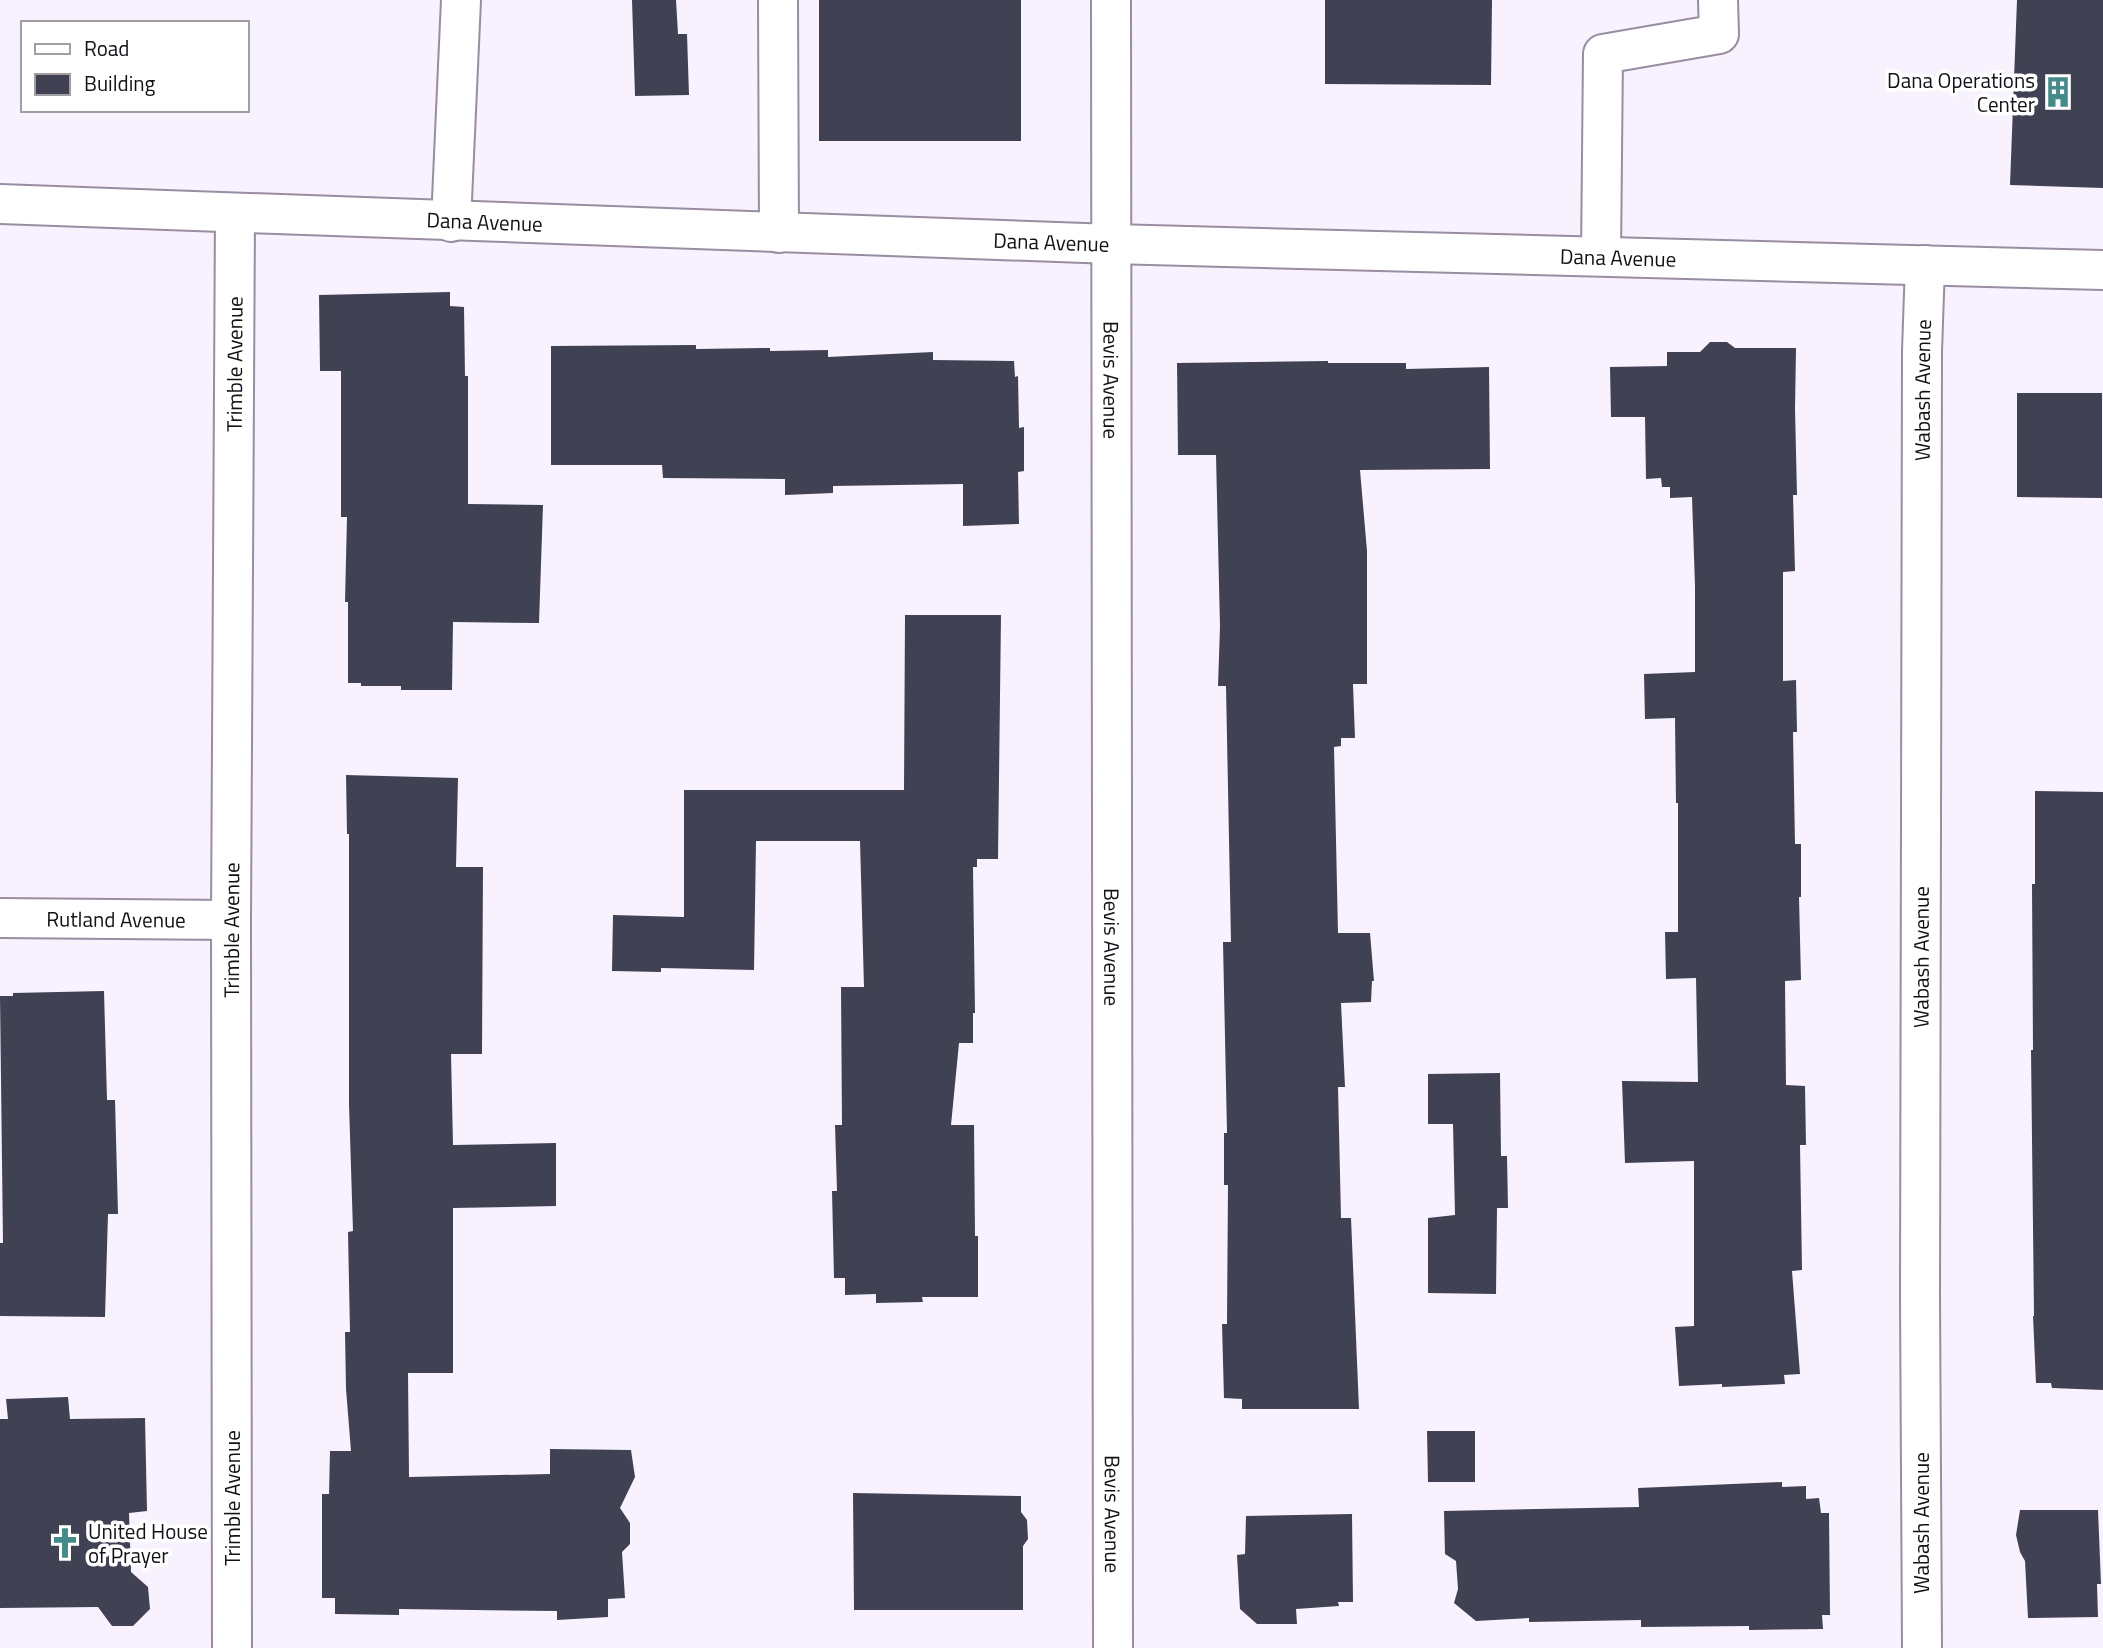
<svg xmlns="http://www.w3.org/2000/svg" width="2103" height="1648" viewBox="0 0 2103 1648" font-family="'Titillium Web',sans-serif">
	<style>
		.building { fill: #414154 }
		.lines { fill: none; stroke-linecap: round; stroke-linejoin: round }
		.minor-casing { stroke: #988da1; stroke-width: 42 }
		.minor { stroke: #fff; stroke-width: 38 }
		.labels { text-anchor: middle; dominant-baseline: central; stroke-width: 7; stroke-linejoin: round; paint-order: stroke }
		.poi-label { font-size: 21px; fill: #141017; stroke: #fff; text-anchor: end }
		.street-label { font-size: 21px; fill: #141017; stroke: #fff }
	</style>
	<rect width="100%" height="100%" fill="#f8f1fe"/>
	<path class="building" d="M 632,0 L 676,0 L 678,34 L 687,34 L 689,95 L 635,96 Z
		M 819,0 L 1021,0 L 1021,141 L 819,141 Z
		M 1325,0 L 1492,0 L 1491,85 L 1325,84 Z
		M 2017,0 L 2103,0 L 2103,188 L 2010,185 Z
		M 450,292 L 450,306 L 464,307 L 465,376 L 468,376 L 468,504 L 543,505 L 539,623 L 453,622 L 452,690 L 401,690 L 401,686 L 361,686 L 361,683 L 348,683 L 348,602 L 345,602 L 347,517 L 341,517 L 341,371 L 320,371 L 319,295 Z
		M 1710,342 L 1727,342 L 1735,348 L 1796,348 L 1795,409 L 1797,495 L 1793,495 L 1795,571 L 1783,572 L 1783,681 L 1796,680 L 1797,732 L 1793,732 L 1795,844 L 1801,844 L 1801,897 L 1799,897 L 1801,980 L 1785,981 L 1786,1085 L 1805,1086 L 1806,1145 L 1800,1145 L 1802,1270 L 1792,1271 L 1800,1374 L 1784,1375 L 1785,1384 L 1722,1387 L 1722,1384 L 1679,1386 L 1675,1327 L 1694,1326 L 1694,1161 L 1625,1163 L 1622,1081 L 1698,1082 L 1696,978 L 1666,979 L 1665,932 L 1678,932 L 1678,803 L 1676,803 L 1675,718 L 1645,719 L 1644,674 L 1695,672 L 1695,586 L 1692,497 L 1670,498 L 1670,487 L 1662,487 L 1661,478 L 1646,479 L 1645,417 L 1611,417 L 1610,367 L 1667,366 L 1667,352 L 1700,352 Z
		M 696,345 L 696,349 L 770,348 L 770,351 L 828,350 L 828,357 L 933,352 L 933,360 L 1014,361 L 1015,377 L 1018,376 L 1019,428 L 1024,427 L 1024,471 L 1018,472 L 1019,524 L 963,526 L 963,484 L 833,486 L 833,493 L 785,495 L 785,479 L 663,478 L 662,465 L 551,465 L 551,346 Z
		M 1328,361 L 1328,363 L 1406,363 L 1406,369 L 1489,367 L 1490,469 L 1360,470 L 1367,551 L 1367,684 L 1353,684 L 1355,738 L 1341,738 L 1341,746 L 1334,747 L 1338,933 L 1370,933 L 1374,981 L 1372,981 L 1371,1002 L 1341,1003 L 1345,1087 L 1338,1087 L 1341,1218 L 1351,1218 L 1359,1409 L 1242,1409 L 1242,1399 L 1224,1398 L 1222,1324 L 1227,1324 L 1228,1185 L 1224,1185 L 1224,1133 L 1227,1133 L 1223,942 L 1231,942 L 1226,686 L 1218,686 L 1220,627 L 1216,455 L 1178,455 L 1177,363 Z
		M 2017,393 L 2102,393 L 2102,498 L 2017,497 Z
		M 905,615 L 1001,615 L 998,859 L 977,859 L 977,867 L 973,867 L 975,1013 L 973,1013 L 973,1043 L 959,1043 L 951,1125 L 974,1125 L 975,1236 L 978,1236 L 978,1297 L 922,1297 L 923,1302 L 876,1303 L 876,1294 L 845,1295 L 845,1278 L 834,1278 L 832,1191 L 837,1191 L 835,1125 L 842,1125 L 841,987 L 864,987 L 860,841 L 756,841 L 754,970 L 661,968 L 661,972 L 612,971 L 613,915 L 684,917 L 684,790 L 904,790 Z
		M 346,775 L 458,778 L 456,867 L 483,867 L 482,1054 L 451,1054 L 453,1145 L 556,1143 L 556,1206 L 453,1208 L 453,1373 L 408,1373 L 409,1477 L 550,1474 L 550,1449 L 631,1450 L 635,1477 L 620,1508 L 630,1523 L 630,1544 L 622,1552 L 625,1598 L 608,1599 L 608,1617 L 557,1620 L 557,1611 L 399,1609 L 399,1615 L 335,1614 L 335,1598 L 322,1598 L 322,1494 L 329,1494 L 330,1451 L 351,1451 L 346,1389 L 345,1332 L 350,1332 L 348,1232 L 353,1231 L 349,1104 L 349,834 L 347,834 Z
		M 2035,791 L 2103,792 L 2103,1390 L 2052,1388 L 2051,1383 L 2036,1383 L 2033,1316 L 2034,1316 L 2031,1050 L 2033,1050 L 2032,884 L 2035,884 Z
		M 104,991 L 107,1100 L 115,1100 L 118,1214 L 108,1214 L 105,1317 L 0,1316 L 0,1243 L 3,1243 L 0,996 L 13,996 L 13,993 Z
		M 1500,1073 L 1501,1156 L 1507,1156 L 1508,1208 L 1497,1208 L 1496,1294 L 1428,1293 L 1428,1218 L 1455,1215 L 1453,1124 L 1428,1124 L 1428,1074 Z
		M 68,1397 L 70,1419 L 145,1418 L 147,1511 L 129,1513 L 131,1572 L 148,1587 L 150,1609 L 133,1626 L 112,1626 L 98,1607 L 0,1608 L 0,1419 L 8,1419 L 6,1399 Z
		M 1427,1431 L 1475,1431 L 1475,1482 L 1428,1482 Z
		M 1782,1482 L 1782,1487 L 1806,1486 L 1806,1499 L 1819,1498 L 1821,1513 L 1829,1513 L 1830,1615 L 1822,1615 L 1823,1629 L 1749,1630 L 1749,1626 L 1641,1627 L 1641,1620 L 1529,1622 L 1529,1618 L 1476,1621 L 1454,1603 L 1458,1589 L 1456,1561 L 1445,1554 L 1444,1511 L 1639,1507 L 1638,1488 Z
		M 853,1493 L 1021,1496 L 1021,1512 L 1027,1520 L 1028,1539 L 1023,1546 L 1023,1610 L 854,1610 Z
		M 2020,1510 L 2098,1510 L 2101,1584 L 2097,1584 L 2098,1617 L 2028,1618 L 2025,1561 L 2020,1552 L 2016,1535 Z
		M 1352,1514 L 1353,1602 L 1338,1602 L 1339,1606 L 1296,1609 L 1297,1624 L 1257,1624 L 1240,1609 L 1237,1555 L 1245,1554 L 1246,1516 Z"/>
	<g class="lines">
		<defs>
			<g id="minor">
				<path d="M 778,0 L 779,233"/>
				<path id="s1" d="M 1111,0 L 1113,1648"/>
				<path id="s2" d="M 0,204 L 1112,244 L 2103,270"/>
				<path d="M 451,222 L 461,0"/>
				<path d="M 1601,256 L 1603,54 L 1719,34 L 1718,0"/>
				<path id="s3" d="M 0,918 L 231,920"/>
				<path id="s4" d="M 232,1648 L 231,920 L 235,214"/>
				<path id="s5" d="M 1922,1648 L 1920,1297 L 1922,351 L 1925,265"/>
			</g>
		</defs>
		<use href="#minor" class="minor-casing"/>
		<use href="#minor" class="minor"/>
	</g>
	<defs>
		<symbol id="building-bare" viewBox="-9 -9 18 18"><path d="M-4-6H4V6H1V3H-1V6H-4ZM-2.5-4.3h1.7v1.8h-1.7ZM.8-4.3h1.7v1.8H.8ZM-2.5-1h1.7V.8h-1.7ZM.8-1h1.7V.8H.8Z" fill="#438b88" stroke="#fff" stroke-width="2.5" paint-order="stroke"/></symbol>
		<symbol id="church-bare" viewBox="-9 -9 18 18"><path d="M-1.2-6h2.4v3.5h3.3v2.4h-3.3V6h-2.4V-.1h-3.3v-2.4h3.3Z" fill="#438b88" stroke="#fff" stroke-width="2.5" paint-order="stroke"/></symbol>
	</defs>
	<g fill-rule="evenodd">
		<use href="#building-bare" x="2036" y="70" width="44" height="44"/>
		<use href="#church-bare" x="43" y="1521" width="44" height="44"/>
	</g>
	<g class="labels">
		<g class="poi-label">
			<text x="2035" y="80">Dana Operations<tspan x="2035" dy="24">Center</tspan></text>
			<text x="88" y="1531" text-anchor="start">United House<tspan x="88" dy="24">of Prayer</tspan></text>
		</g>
		<g class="street-label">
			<text stroke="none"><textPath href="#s2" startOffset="485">Dana Avenue</textPath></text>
			<text stroke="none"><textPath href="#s2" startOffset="1052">Dana Avenue</textPath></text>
			<text stroke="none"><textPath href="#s2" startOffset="1619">Dana Avenue</textPath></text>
			<text stroke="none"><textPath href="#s4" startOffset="1284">Trimble Avenue</textPath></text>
			<text stroke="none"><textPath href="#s1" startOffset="380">Bevis Avenue</textPath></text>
			<text stroke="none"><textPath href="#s5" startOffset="1258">Wabash Avenue</textPath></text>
			<text stroke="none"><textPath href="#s3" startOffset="116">Rutland Avenue</textPath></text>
			<text stroke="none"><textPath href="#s4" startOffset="718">Trimble Avenue</textPath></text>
			<text stroke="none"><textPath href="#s1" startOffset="947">Bevis Avenue</textPath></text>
			<text stroke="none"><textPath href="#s5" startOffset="691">Wabash Avenue</textPath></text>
			<text transform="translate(232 1498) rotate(-90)">Trimble Avenue</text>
			<text stroke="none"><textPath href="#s1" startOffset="1514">Bevis Avenue</textPath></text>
			<text transform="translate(1921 1523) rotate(-90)">Wabash Avenue</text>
		</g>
	</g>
	<rect x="21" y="21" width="228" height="91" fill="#ffffff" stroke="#a19fa2" stroke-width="2"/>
	<rect x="35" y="44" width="35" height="10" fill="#ffffff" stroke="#a19fa2" stroke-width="2"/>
	<text x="84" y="56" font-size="21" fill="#141017">Road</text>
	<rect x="35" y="74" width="35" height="21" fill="#414154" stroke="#a19fa2" stroke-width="2"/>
	<text x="84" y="91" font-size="21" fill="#141017">Building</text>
</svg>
